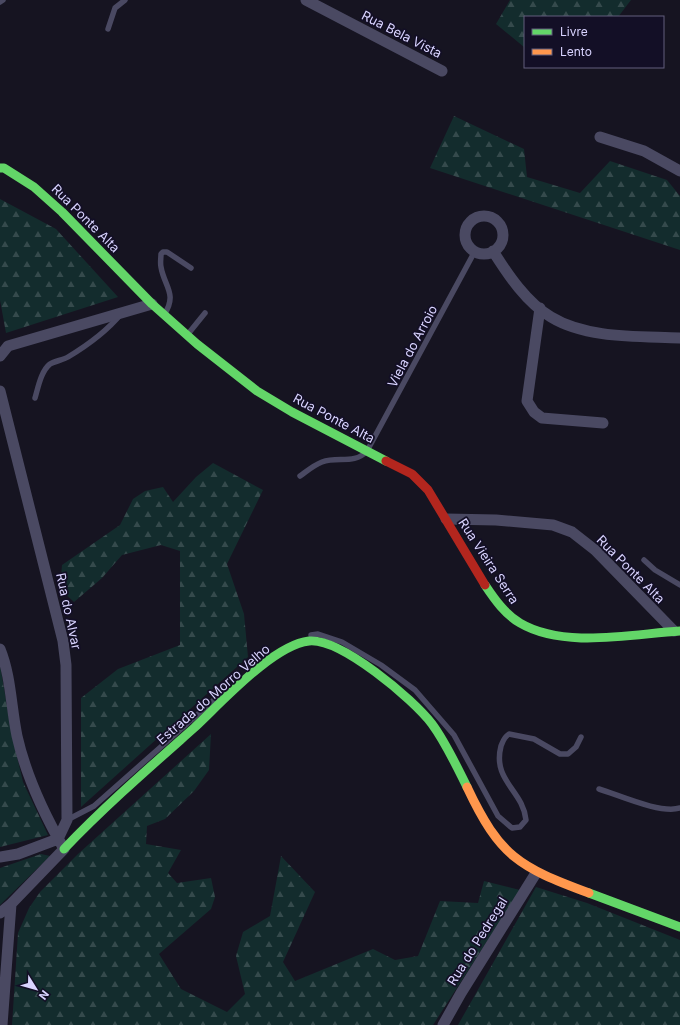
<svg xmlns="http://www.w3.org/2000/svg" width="680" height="1025" viewBox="0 0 680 1025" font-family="Inter,sans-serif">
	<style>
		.forest { fill: url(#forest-firs) }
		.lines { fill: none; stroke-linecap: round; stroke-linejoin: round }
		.lane { stroke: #4a4962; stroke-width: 5.5 }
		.street { stroke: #4a4962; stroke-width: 11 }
		.fast { stroke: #63d668; stroke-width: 9 }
		.slow { stroke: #ff974d; stroke-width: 9 }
		.jam { stroke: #b3261e; stroke-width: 9 }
		.labels { text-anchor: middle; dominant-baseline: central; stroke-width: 3.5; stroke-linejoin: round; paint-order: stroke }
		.street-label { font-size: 13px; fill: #d9d4ff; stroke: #130f26 }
	</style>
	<defs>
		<pattern id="forest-firs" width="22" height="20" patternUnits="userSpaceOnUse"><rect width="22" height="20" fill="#132c2d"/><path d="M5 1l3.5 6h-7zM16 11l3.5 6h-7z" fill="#354a4c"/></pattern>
	</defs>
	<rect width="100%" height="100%" fill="#161421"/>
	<path class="forest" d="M 510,0 L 631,0 L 618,17 L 525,17 L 524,47 L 496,24 Z
		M 454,116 L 524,149 L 527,177 L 580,193 L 610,161 L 667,180 L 680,196 L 680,250 L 430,168 Z
		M 0,199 L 56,229 L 118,297 L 6,333 L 0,300 Z
		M 213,463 L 263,490 L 227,564 L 244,614 L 248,657 L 81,807 L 81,698 L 118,669 L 180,645 L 180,551 L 161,545 L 122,555 L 102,578 L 74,602 L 60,589 L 62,565 L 120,525 L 133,499 L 145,491 L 163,487 L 173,502 L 196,477 Z
		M 0,665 L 12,735 L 23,782 L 48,835 L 0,847 Z
		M 211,734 L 209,770 L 194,791 L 165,819 L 147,826 L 146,844 L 181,850 L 168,873 L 177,883 L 211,878 L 215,897 L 211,909 L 159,954 L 181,989 L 227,1012 L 245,994 L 236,956 L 243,932 L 270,916 L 281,856 L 315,892 L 283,962 L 295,981 L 373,949 L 395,960 L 418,956 L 440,901 L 478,903 L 484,881 L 520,890 L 433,1025 L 12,1025 L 18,933 L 29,908 L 40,892 L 78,854 Z
		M 41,854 L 50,856 L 0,905 L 0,868 Z
		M 536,887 L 587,903 L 680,940 L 680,1025 L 458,1025 Z"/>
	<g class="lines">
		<path class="lane" d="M 0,2 L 3,0
			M 108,29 L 115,8 L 125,0
			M 164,315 C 178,294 164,286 161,267 C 160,263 161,258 161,254 L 163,252 L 167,252 L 191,268
			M 188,334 L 205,313
			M 35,398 C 38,388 41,371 50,364 C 55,361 63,360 68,357 C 88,345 106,332 121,314
			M 300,476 C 307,471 314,465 322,462 C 338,456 354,465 367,451 L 475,251
			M 644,560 L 655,570 L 680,585
			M 311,635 L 318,634 L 342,642 L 381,665 L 415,690 L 454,735 L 498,816 L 512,828 L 520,827 L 526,820 C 523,790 492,781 501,746 C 503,741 504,737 509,734 L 534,739 L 560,754 L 568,754 L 576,747 L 581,737
			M 599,789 C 619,795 660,814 680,808
			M 67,820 L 94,806 L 224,691"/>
		<path class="street" d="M 306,0 L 442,71
			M 600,137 L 644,151 L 680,171
			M465 235a19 19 0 1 1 38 0a19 19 0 1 1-38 0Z
			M 493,251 C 508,275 527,303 551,317 C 587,339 640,336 680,338
			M 540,308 L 527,401 L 534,412 L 542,418 L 603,423
			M 0,356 L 8,346 L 152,304
			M 0,391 L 63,641 L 66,665 L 67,820 L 58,839 L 18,854 L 0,857
			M 446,519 L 496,520 L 553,525 L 572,532 L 595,550 L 674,631
			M 0,649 C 11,676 11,707 17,736 C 26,776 44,814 64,849 L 11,904 L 0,913
			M 2,1025 L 11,904
			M 443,1025 L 461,993 L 536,873"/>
		<path class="fast" d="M 0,168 L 4,168 L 34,187 L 62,212 L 152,304 L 197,344 L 257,391 L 292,412 L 386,461
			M 485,585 C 495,600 505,614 520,623 C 564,649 632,634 680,631
			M 64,849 C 105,806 150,767 194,728 C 221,703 273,645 309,641 C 341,638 413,699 432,724 C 446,743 456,765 467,787
			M 589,893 L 680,927"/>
		<path class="slow" d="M 467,787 C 500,857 519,867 589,893"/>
		<path class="jam" d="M 386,461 L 412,474 L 428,490 L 485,585"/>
	</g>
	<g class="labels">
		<g class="street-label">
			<text transform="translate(402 34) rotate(27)">Rua Bela Vista</text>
			<text transform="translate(86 218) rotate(45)">Rua Ponte Alta</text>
			<text transform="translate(412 346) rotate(-62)">Viela do Arroio</text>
			<text transform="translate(334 418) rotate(28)">Rua Ponte Alta</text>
			<text transform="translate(489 561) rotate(57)">Rua Vieira Serra</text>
			<text transform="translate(631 569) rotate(45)">Rua Ponte Alta</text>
			<text transform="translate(69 611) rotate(78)">Rua do Alvar</text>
			<text transform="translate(213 694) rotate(-41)">Estrada do Morro Velho</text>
			<text transform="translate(477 941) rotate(-58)">Rua do Pedregal</text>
		</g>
	</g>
	<rect x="524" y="16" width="140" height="52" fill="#130f26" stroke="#625e7d"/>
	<rect x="532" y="29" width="20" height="6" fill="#63d668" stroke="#625e7d"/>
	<text x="560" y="36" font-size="12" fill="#d9d4ff">Livre</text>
	<rect x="532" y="49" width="20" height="6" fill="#ff974d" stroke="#625e7d"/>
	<text x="560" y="56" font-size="12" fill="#d9d4ff">Lento</text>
	<g transform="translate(36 989) rotate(127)" stroke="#130f26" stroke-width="3" paint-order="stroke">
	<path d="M0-3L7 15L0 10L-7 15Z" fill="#d9d4ff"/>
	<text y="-6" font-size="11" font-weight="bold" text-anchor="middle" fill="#d9d4ff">N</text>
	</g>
</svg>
